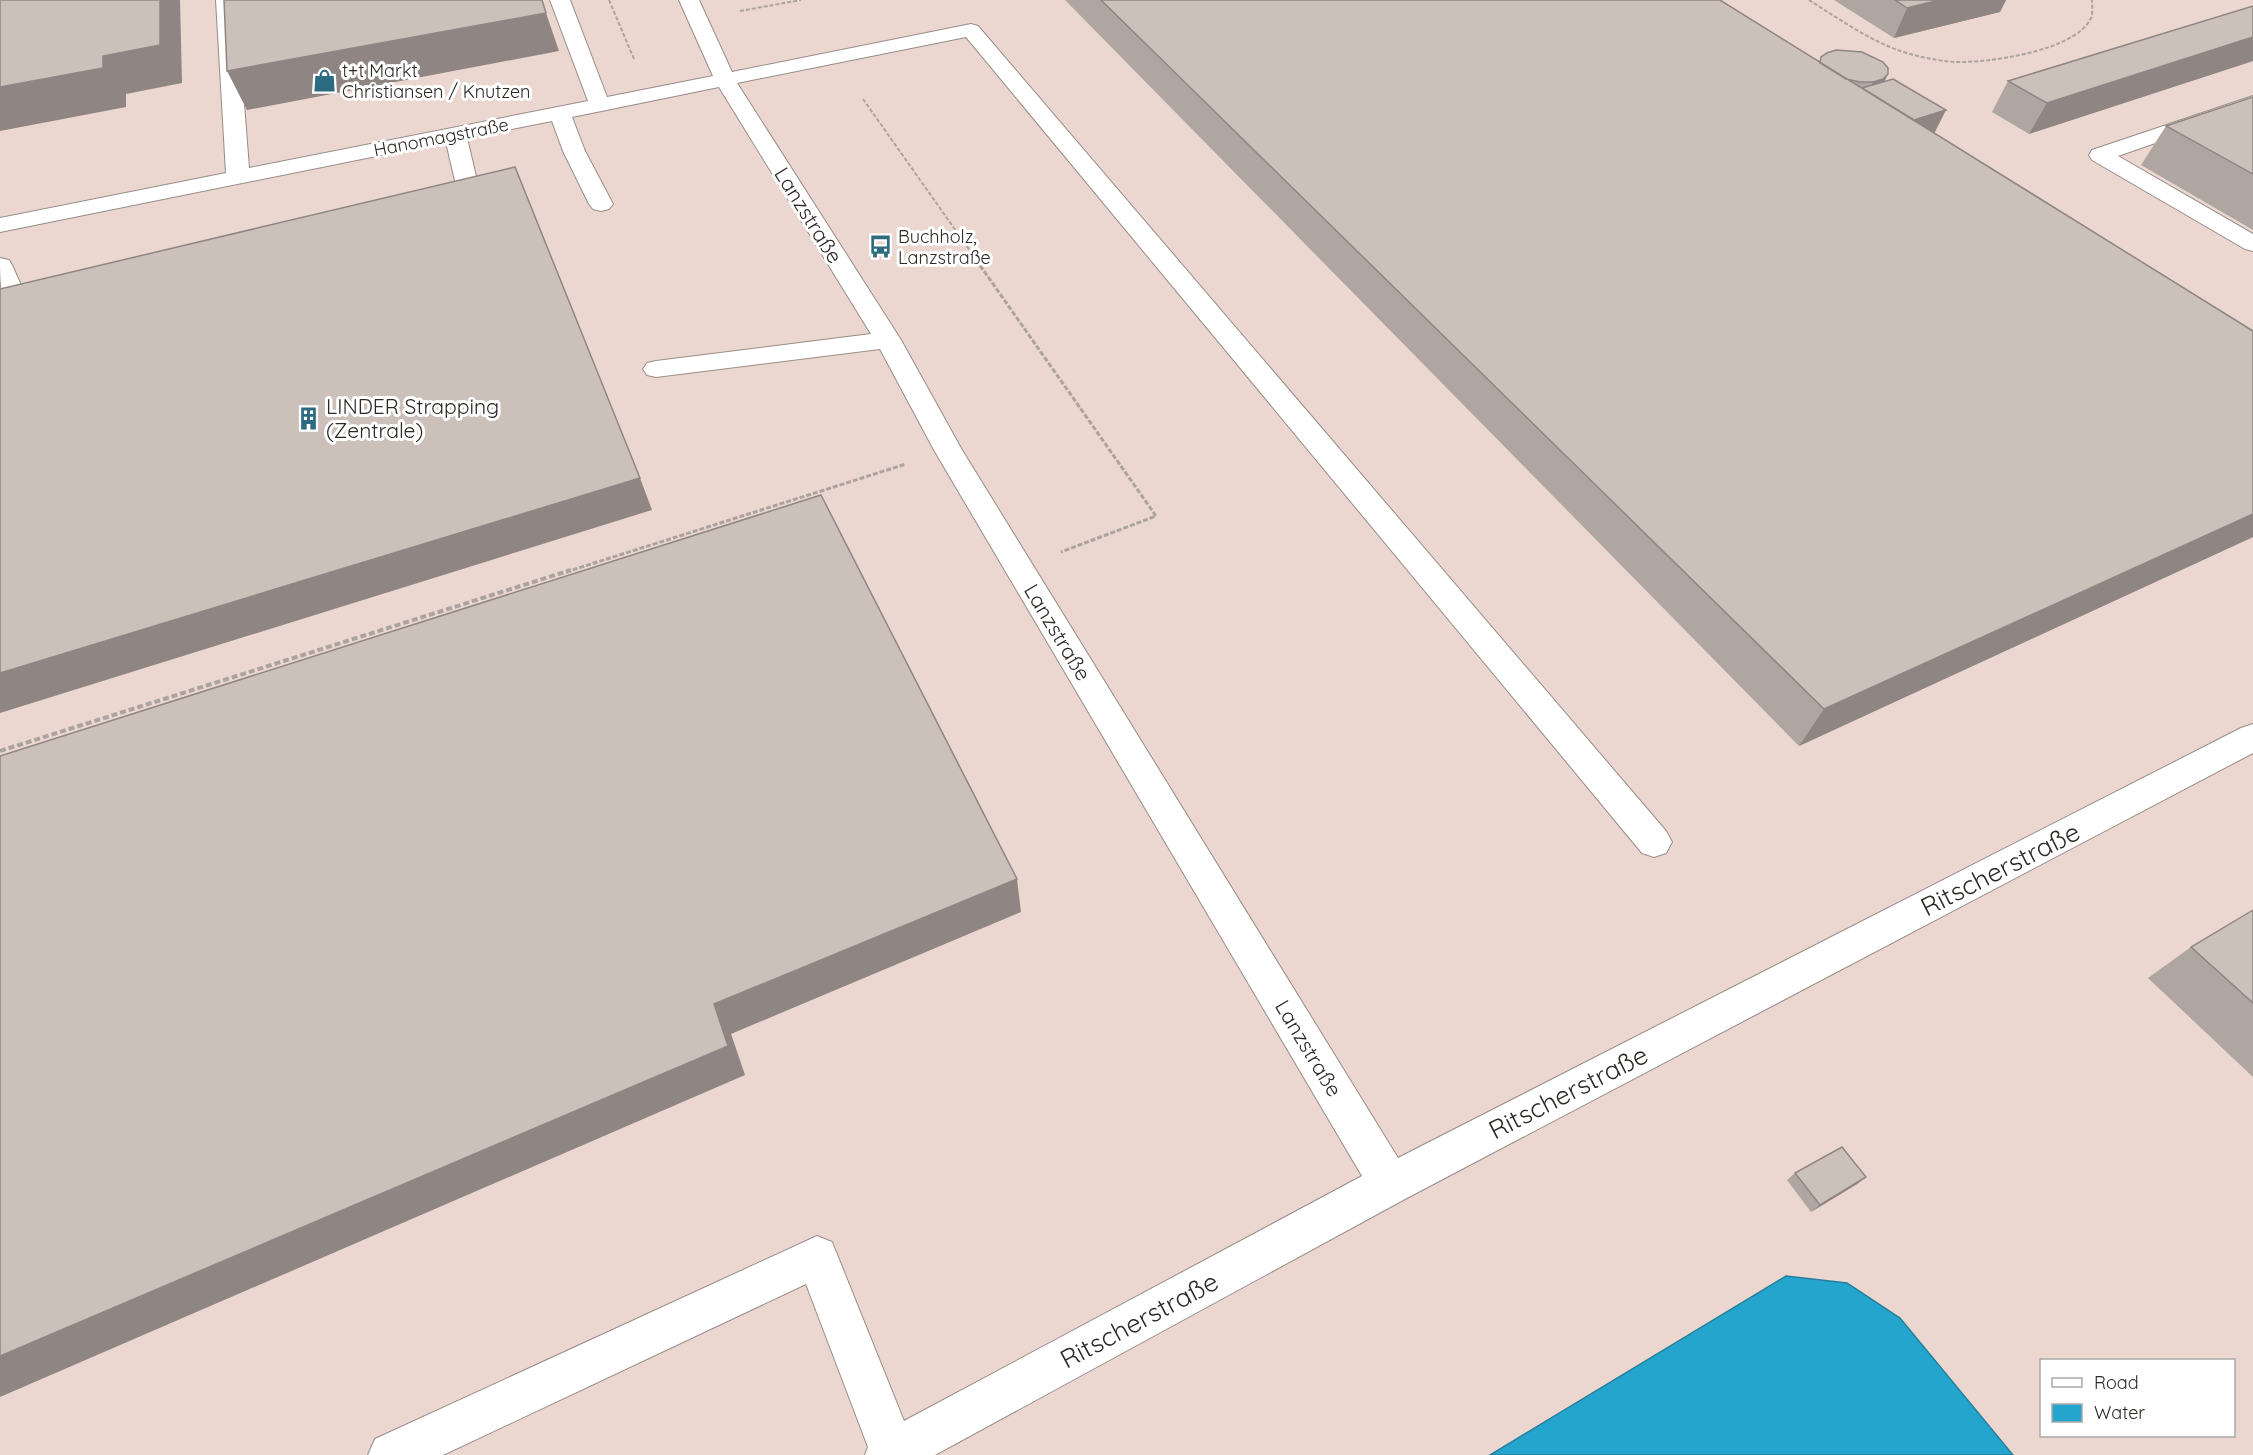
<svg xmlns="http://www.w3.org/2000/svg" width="2253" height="1455" viewBox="0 0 2253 1455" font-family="Quicksand,sans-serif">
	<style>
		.built { fill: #ebd7d0; fill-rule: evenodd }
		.water { fill: #24a5ce; stroke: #26809c; stroke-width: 1.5 }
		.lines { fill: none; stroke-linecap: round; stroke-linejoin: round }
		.minor-casing { stroke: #978c88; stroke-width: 2 }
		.path-far2 { stroke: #aca39f; stroke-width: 2; stroke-dasharray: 4 2; stroke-linecap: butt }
		.path-far1 { stroke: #aca39f; stroke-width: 3; stroke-dasharray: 5 2; stroke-linecap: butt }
		.path { stroke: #aca39f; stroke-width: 4; stroke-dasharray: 6 3; stroke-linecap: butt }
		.minor { fill: #fff; fill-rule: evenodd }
		.wall { fill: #afa5a1 }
		.shaded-wall { fill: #8f8683 }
		.building { fill: #ccc0bb; stroke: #8f8683; stroke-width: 1.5 }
		.labels { text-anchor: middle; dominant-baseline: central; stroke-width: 6; stroke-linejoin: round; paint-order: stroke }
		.far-poi-label { font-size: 18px; fill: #2c2826; stroke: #fff; text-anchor: start }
		.far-street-label { font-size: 18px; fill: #2c2826; stroke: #fff }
		.street-label { font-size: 21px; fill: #2c2826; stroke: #fff }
		.poi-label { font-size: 21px; fill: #2c2826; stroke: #fff; text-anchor: start }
		.near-street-label { font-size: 26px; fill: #2c2826; stroke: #fff }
	</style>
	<rect width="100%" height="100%" fill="#f1e5e0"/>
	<path class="built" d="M 0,0 L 2253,0 L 2253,1455 L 0,1455 ZM 2042,1360 L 2234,1360 L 2234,1436 L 2042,1436 Z"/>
	<path class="water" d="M 1786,1276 L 1847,1283 L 1900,1318 L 2013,1455 L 1490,1455 Z"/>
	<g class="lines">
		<defs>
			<path id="minor" d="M 216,0 L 236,0 L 249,168 L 588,101 L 550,0 L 570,0 L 607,97 L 713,76 L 679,0 L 699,0 L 732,72 L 971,24 L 978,26 L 1666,831 L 1672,842 L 1666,853 L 1654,857 L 1642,853 L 966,37 L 737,83 L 901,340 L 962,450 L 1398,1158 L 2241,728 L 2253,724 L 2253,753 L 1405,1199 L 935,1455 L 865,1455 L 868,1447 L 806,1284 L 443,1455 L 368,1455 L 375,1439 L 817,1236 L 832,1242 L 904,1421 L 1362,1176 L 934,450 L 880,349 L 656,377 L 647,375 L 643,369 L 647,363 L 656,361 L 871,334 L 719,87 L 572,117 L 585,151 L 613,204 L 609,209 L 601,211 L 593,209 L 589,204 L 563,151 L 552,121 L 467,138 L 479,189 L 476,194 L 434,203 L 426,201 L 422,196 L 426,191 L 456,185 L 446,142 L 0,232 L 0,218 L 226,173 Z
				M 2253,96 L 2253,109 L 2118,156 L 2253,234 L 2253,251 L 2245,249 L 2092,160 L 2089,155 L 2092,150 Z
				M 0,258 L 9,260 L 12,265 L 28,301 L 24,306 L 15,309 L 6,306 C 0,292 0,274 0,258 Z"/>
		</defs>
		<use href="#minor" class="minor-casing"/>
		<path class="path-far2" d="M 609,0 L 634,59
			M 1809,0 C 1841,20 1874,44 1910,54 C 1925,58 1940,61 1955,62 C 1988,63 2076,51 2091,18 C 2093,14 2092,5 2092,0
			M 740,11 L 801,0
			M 863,99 L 973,255"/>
		<path class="path-far1" d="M 972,254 L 1156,516 L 1061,552
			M 566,572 L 906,464"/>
		<path class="path" d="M 0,751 L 571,570"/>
		<use href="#minor" class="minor"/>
	</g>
	<path class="wall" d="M 1065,0 L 1720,0 L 1819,62 L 1821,57 L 1885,81 L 1935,132 L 1933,132 L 2253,331 L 2253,537 L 1799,746 Z
		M 1834,0 L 2006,0 L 2000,12 L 1894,38 Z
		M 2253,6 L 2253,61 L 2029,134 L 1992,112 L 2008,81 Z
		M 2253,97 L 2253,230 L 2141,165 L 2166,126 Z
		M 2253,910 L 2253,1077 L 2148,978 L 2191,947 Z
		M 1795,1173 L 1866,1177 L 1857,1184 L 1811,1212 L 1787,1180 Z"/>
	<path class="shaded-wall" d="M 160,0 L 180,0 L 182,83 L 126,94 L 126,107 L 0,131 L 0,87 L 103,56 Z
		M 1939,0 L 2006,0 L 2000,12 L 1894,38 L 1907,8 Z
		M 546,13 L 559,51 L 247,110 L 227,71 Z
		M 2253,37 L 2253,61 L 2029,134 L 2047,103 Z
		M 1888,74 L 1878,95 L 1866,97 L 1873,82 Z
		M 1946,110 L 1935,132 L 1897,144 L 1907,122 Z
		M 640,478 L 652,510 L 0,713 L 0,673 Z
		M 2253,514 L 2253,537 L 1799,746 L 1824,709 Z
		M 1017,879 L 1021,912 L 731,1034 L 745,1075 L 0,1397 L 0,1356 L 714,1004 Z
		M 1866,1177 L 1857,1184 L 1811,1212 L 1820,1205 Z"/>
	<path class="building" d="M 0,0 L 160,0 L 160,45 L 103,56 L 103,68 L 0,87 Z
		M 224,0 L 542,0 L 546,13 L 227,71 Z
		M 1101,0 L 1720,0 L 2253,331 L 2253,514 L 1824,709 Z
		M 1895,0 L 1939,0 L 1907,8 Z
		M 2253,6 L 2253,37 L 2047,103 L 2008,81 Z
		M 1836,50 L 1862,52 L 1883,62 L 1888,68 L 1888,74 L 1883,79 L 1873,82 L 1860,82 L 1846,79 L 1820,63 L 1821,57 L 1827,53 Z
		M 1893,79 L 1946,110 L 1914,120 L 1862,88 Z
		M 2253,97 L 2253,174 L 2166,126 Z
		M 515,167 L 640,478 L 0,673 L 0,289 Z
		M 821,495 L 1017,879 L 714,1004 L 728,1046 L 0,1356 L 0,756 Z
		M 2253,910 L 2253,1003 L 2191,947 Z
		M 1842,1147 L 1866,1177 L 1820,1205 L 1795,1173 Z"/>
	<defs>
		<symbol id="shop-bare" viewBox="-9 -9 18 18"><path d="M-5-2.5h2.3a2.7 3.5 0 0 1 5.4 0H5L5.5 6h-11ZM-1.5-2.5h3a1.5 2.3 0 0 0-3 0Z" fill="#2d6b81" stroke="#fff" stroke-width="2.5" paint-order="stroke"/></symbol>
		<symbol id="bus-bare" viewBox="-9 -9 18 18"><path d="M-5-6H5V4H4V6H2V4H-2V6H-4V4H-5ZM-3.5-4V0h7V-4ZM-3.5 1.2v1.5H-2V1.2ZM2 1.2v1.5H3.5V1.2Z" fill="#2d6b81" stroke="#fff" stroke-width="2.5" paint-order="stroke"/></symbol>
		<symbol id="building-bare" viewBox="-9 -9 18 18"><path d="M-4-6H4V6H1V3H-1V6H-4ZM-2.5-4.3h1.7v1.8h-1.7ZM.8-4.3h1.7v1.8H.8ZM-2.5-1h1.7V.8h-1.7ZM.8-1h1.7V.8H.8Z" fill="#2d6b81" stroke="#fff" stroke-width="2.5" paint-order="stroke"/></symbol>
	</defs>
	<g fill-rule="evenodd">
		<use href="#shop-bare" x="308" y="64" width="33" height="33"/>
		<use href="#bus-bare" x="864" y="230" width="33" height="33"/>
		<use href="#building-bare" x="292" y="402" width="33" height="33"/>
	</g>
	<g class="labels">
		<g class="far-poi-label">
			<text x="342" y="70">t+t Markt<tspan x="342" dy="21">Christiansen / Knutzen</tspan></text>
			<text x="898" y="236">Buchholz,<tspan x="898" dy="21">Lanzstraße</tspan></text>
		</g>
		<g class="far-street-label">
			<text transform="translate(441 137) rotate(-11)">Hanomagstraße</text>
		</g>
		<g class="street-label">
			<text transform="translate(809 215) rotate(58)">Lanzstraße</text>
			<text transform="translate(1058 632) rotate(59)">Lanzstraße</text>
			<text transform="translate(1309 1048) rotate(59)">Lanzstraße</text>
		</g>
		<g class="poi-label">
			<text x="326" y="406">LINDER Strapping<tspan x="326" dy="24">(Zentrale)</tspan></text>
		</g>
		<g class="near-street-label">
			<text transform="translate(2000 869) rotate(-27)">Ritscherstraße</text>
			<text transform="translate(1568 1092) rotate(-27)">Ritscherstraße</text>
			<text transform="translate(1139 1320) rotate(-28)">Ritscherstraße</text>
		</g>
	</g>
	<rect x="2040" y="1359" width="195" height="78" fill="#ffffff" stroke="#aba9a8" stroke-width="1.5"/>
	<rect x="2052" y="1378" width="30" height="9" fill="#ffffff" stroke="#aba9a8" stroke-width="1.5"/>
	<text x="2094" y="1389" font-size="18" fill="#2c2826">Road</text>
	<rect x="2052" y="1404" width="30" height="18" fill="#24a5ce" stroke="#aba9a8" stroke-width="1.5"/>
	<text x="2094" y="1419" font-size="18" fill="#2c2826">Water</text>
</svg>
